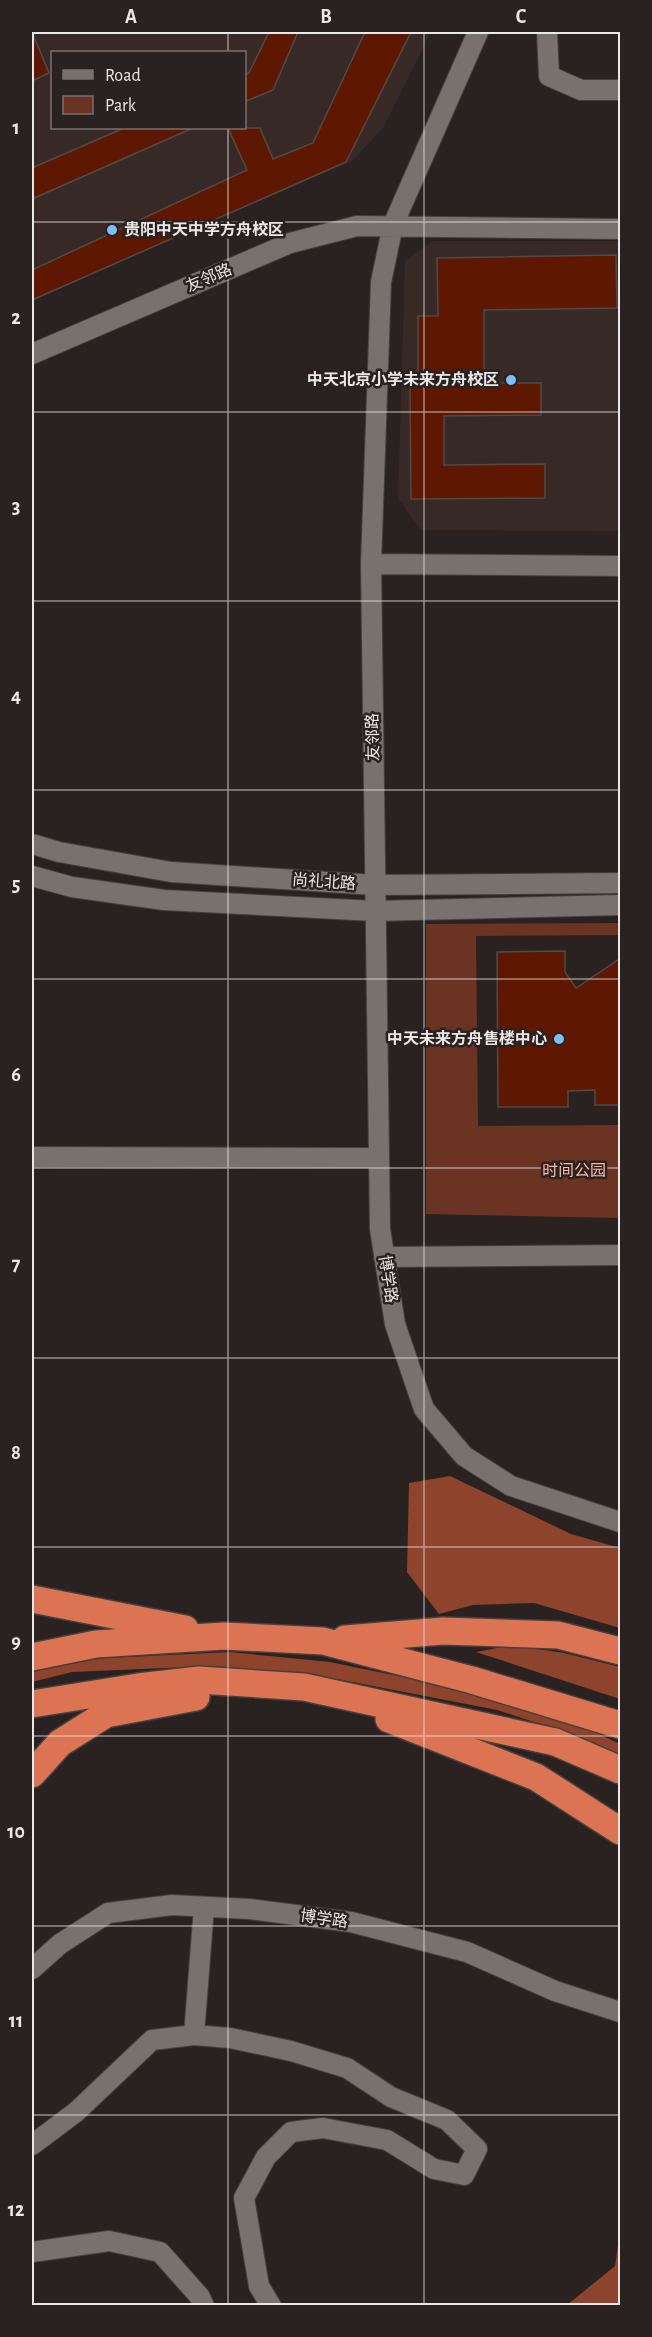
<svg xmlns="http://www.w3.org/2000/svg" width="652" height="2337" viewBox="0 0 652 2337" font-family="'Alegreya Sans','Noto Sans SC',sans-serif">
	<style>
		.built { fill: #372a26; fill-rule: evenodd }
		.green { fill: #6b3322 }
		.forest { fill: #8e432c }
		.building { fill: #5e1700; stroke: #514a47; stroke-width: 1.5 }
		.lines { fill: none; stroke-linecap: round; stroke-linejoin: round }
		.minor-casing { stroke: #45403f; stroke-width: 22 }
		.highway-casing { stroke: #45403f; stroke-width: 30 }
		.minor { stroke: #79716e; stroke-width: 20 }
		.highway { stroke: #dc7352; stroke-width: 27 }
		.grid { fill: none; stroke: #ebe7e5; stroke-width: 1.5; stroke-opacity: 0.55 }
		.poi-dot { fill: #7ebef9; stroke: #292220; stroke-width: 2 }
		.labels { text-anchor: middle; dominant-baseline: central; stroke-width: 5; stroke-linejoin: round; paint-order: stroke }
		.poi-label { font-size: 16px; font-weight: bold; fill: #ebe7e5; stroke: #292220; text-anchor: end }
		.street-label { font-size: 16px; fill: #ebe7e5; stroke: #292220 }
		.park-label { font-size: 16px; fill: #fcbaa5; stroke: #292220 }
		.neatline { fill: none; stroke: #ebe7e5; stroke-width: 2 }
		.grid-label { font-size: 20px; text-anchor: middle; font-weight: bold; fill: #ebe7e5 }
	</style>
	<rect width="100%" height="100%" fill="#292220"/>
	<path class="built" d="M 32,32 L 431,32 L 383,128 L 352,161 L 32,300 ZM 52,52 L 244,52 L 244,128 L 52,128 Z
		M 433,241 L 620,241 L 620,531 L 421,530 L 398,498 L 405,261 Z"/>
	<path class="green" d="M 620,923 L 620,935 L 476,936 L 478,1126 L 620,1125 L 620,1218 L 426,1214 L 426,924 Z"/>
	<path class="forest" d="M 450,1476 L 571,1534 L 620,1548 L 620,1628 L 534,1603 L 473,1605 L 439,1614 L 407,1572 L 409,1483 Z
		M 512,1645 L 564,1653 L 620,1667 L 620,1699 L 476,1652 Z
		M 230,1652 L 330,1662 L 485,1694 L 580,1725 L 620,1744 L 620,1756 L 573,1735 L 497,1710 L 306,1673 L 212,1666 L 72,1672 L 32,1682 L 32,1667 L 107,1658 Z
		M 620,2231 L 620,2305 L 567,2305 L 615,2266 Z"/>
	<path class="building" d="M 32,32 L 49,73 L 32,81 Z
		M 269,32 L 298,32 L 273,90 L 244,102 L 244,75 L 249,73 Z
		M 365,32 L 411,32 L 346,162 L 32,300 L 32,270 L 247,170 L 228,128 L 260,128 L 273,159 L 313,143 Z
		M 124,128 L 193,128 L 32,199 L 32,168 Z
		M 616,255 L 617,308 L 484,310 L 484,383 L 541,383 L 541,415 L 444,416 L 444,465 L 545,464 L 545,498 L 411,499 L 410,384 L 418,384 L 418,316 L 438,316 L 437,258 Z
		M 565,951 L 565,972 L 576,988 L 621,958 L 621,1105 L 595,1105 L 595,1090 L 568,1091 L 568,1107 L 498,1107 L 497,952 Z"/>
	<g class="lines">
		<defs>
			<path id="minor" d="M 478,32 L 393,225 L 381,282 L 371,564 L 380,1229 L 395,1324 L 424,1409 L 464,1456 L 511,1486 L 620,1522
				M 547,32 L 549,76 L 581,90 L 620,90
				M 32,354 L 290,243 L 357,226 L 620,229
				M 371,564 L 620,566
				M 32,844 L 59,852 L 171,872 L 375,885 L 620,883
				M 32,876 L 72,887 L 164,900 L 375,911 L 620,905
				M 32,1157 L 379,1158
				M 384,1257 L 620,1255
				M 32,1969 L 60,1944 L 108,1913 L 172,1905 L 249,1909 L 351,1922 L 467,1952 L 555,1991 L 620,2012
				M 194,2035 L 204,1907
				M 32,2145 L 76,2112 L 152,2040 L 194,2035 L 230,2038 L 291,2051 L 347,2068 L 391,2097 L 447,2120 L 477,2149 L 464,2175 L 434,2169 L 387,2140 L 323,2128 L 291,2132 L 266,2157 L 244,2198 L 259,2286 L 271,2306
				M 32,2252 L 109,2241 L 160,2252 L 200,2297 L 204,2306"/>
			<path id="highway" d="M 32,1599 L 185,1629
				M 345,1639 L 443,1631 L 558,1635 L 620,1651
				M 32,1657 L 96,1644 L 224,1636 L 323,1641 L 472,1680 L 620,1725
				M 32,1704 L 138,1687 L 199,1680 L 304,1687 L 555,1742 L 620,1770
				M 389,1719 L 536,1777 L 620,1831
				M 32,1774 L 60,1743 L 106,1714 L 196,1697"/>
		</defs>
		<use href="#minor" class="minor-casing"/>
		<use href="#highway" class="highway-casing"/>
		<use href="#minor" class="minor"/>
		<use href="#highway" class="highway"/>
	</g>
	<path class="grid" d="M 228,32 L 228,52M 424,32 L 424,2306M 228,128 L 228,2306M 32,222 L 620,222M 32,412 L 620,412M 32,601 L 620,601M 32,790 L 620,790M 32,979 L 620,979M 32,1168 L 620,1168M 32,1358 L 620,1358M 32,1547 L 620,1547M 32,1736 L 620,1736M 32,1926 L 620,1926M 32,2115 L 620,2115"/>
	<g class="poi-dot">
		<circle cx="112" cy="230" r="6"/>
		<circle cx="511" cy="380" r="6"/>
		<circle cx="559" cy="1039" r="6"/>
	</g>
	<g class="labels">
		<g class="poi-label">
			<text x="124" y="230" text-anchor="start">贵阳中天中学方舟校区</text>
			<text x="499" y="380">中天北京小学未来方舟校区</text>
			<text x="547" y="1039">中天未来方舟售楼中心</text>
		</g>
		<g class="street-label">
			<text transform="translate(209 278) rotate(-23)">友邻路</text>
			<text transform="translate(373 737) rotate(-91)">友邻路</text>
			<text transform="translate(324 882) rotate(4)">尚礼北路</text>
			<text transform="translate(388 1279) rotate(81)">博学路</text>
			<text transform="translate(324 1919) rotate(8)">博学路</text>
		</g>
		<g class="park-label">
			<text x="574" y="1171">时间公园</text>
		</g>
	</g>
	<rect width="652" height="2337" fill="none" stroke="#292220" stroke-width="66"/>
	<rect x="51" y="51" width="195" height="78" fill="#292220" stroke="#77716f" stroke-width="1.5"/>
	<rect x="63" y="70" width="30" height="9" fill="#79716e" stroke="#77716f" stroke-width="1.5"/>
	<text x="105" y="81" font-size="18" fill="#ebe7e5">Road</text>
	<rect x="63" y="96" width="30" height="18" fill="#6b3322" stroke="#77716f" stroke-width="1.5"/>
	<text x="105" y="111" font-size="18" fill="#ebe7e5">Park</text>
	<rect x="33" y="33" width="586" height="2271" class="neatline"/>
	<g class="grid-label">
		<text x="131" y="23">A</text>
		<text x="326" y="23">B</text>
		<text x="521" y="23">C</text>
		<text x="16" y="134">1</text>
		<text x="16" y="324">2</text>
		<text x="16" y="513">3</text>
		<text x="16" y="702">4</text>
		<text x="16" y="891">5</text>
		<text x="16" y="1081">6</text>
		<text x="16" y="1270">7</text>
		<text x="16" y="1459">8</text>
		<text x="16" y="1648">9</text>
		<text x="16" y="1838">10</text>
		<text x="16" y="2027">11</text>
		<text x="16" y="2216">12</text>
	</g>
</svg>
